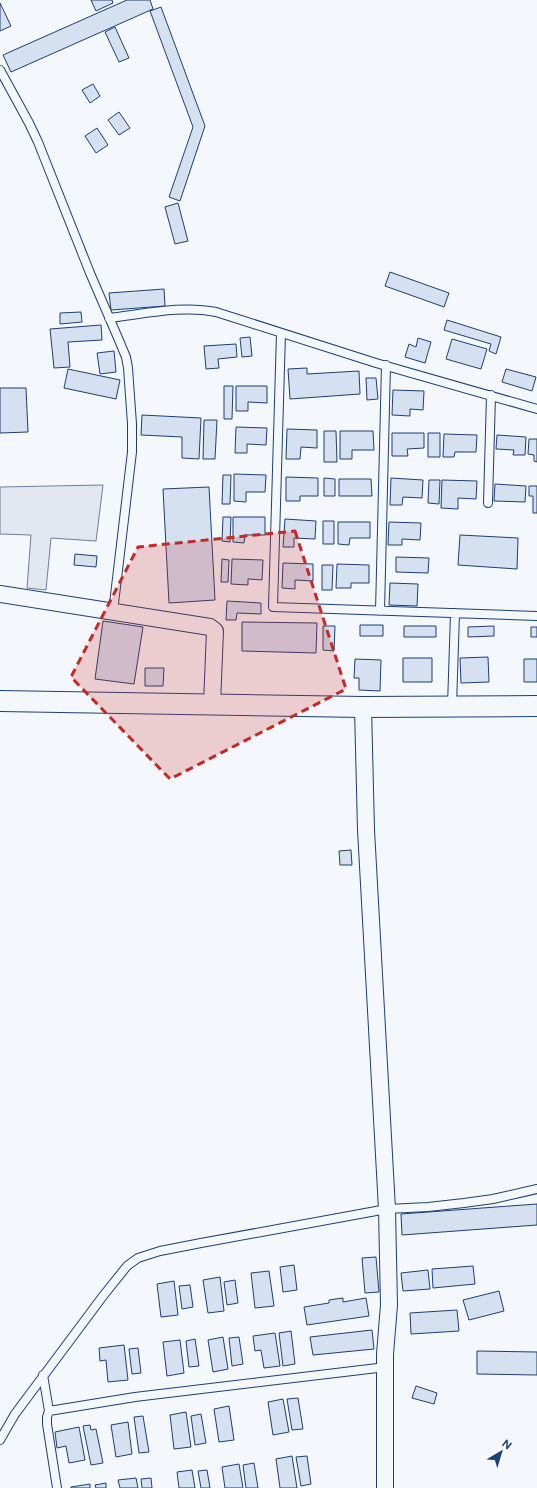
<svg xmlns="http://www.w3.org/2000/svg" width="537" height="1488" viewBox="0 0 537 1488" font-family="Figtree,sans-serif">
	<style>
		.parking { fill: #e3e8f0; stroke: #687fa3 }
		.building { fill: #d5e0f0; stroke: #1d3f73 }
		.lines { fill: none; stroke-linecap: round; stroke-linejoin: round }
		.service-casing { stroke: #1d3f73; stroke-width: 10 }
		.minor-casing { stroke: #1d3f73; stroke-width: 18 }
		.tertiary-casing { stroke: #1d3f73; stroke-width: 22 }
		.service { stroke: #f4f7fb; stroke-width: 8 }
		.minor { stroke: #f4f7fb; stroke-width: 16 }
		.tertiary { stroke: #f4f7fb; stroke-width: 20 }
		.marked { fill: #c62828; fill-opacity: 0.2; stroke: #c62828; stroke-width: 3; stroke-dasharray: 8 5; stroke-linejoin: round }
	</style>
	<rect width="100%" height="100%" fill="#f4f7fb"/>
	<path class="parking" d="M 103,485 L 96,541 L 51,538 L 46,590 L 27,588 L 31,535 L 0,534 L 0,487 Z"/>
	<path class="building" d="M 91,0 L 112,0 L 113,3 L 96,11 Z
		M 127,0 L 150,0 L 153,9 L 11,72 L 3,55 Z
		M 0,3 L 11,26 L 0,31 Z
		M 161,7 L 205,126 L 180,201 L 169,197 L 193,127 L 150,11 Z
		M 115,27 L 129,58 L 119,62 L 105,32 Z
		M 93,84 L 100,96 L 90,103 L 82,90 Z
		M 119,112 L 130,128 L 119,135 L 108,120 Z
		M 97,128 L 108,145 L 96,153 L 85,136 Z
		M 178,203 L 188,241 L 175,244 L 165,207 Z
		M 390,272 L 449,293 L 444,307 L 385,286 Z
		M 164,289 L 165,306 L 111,310 L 109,293 Z
		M 81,312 L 82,322 L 60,324 L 60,313 Z
		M 447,320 L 501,337 L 496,354 L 489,351 L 491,344 L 444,330 Z
		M 101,325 L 102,340 L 68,342 L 70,367 L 54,368 L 50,329 Z
		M 250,337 L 252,356 L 242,357 L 240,338 Z
		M 418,338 L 431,342 L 425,363 L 405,357 L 409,344 L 416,347 Z
		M 452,339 L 487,349 L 481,369 L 446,359 Z
		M 236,344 L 237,357 L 218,359 L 219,368 L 206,369 L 204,346 Z
		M 114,351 L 116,372 L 100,374 L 97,353 Z
		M 307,368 L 307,374 L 359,371 L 360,394 L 290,399 L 288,369 Z
		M 68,369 L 120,380 L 116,399 L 64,388 Z
		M 506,369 L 536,377 L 532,391 L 502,382 Z
		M 366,378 L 376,378 L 378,399 L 367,400 Z
		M 224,386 L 233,386 L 232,419 L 224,419 Z
		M 236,386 L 267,386 L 267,403 L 248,402 L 248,411 L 236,411 Z
		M 0,388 L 26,388 L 28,432 L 0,433 Z
		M 393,390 L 424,391 L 423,410 L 410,409 L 410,416 L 392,415 Z
		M 142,415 L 201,418 L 199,459 L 182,458 L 182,437 L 141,435 Z
		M 204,420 L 217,420 L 215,459 L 203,459 Z
		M 236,427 L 267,428 L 266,445 L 247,444 L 247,453 L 235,453 Z
		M 287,429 L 317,430 L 317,448 L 301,447 L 300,459 L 286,459 Z
		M 324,431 L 336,431 L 337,462 L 324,462 Z
		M 340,431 L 373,431 L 374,450 L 352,450 L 352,459 L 340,459 Z
		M 392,433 L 424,433 L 424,448 L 407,449 L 408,456 L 392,456 Z
		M 428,433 L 440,433 L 440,457 L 428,457 Z
		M 444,434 L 477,435 L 476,452 L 455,452 L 454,457 L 443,457 Z
		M 497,435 L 526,437 L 525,455 L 513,455 L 514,450 L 496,449 Z
		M 529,439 L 537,439 L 537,462 L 534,461 L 534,455 L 528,454 Z
		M 234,474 L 266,475 L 265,492 L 246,492 L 246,502 L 234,501 Z
		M 223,475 L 231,475 L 230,504 L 222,504 Z
		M 286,477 L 318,478 L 318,496 L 300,496 L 300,501 L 286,501 Z
		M 324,478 L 335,479 L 335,496 L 324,496 Z
		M 391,478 L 423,480 L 422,498 L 403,497 L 402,505 L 390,505 Z
		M 339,479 L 371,479 L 372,496 L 339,496 Z
		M 429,480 L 440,480 L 439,504 L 428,503 Z
		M 442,480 L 477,481 L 476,499 L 458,498 L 458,509 L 441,508 Z
		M 495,484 L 526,486 L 525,502 L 494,501 Z
		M 529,486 L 537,486 L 537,513 L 533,513 L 533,496 L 529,496 Z
		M 209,487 L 215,600 L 169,603 L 163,489 Z
		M 223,517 L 231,517 L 230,542 L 222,541 Z
		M 233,517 L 265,517 L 265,535 L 245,535 L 244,543 L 233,542 Z
		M 285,519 L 316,521 L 315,539 L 294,538 L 294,547 L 283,547 Z
		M 323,521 L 334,521 L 334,544 L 323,544 Z
		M 338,522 L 370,522 L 370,538 L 350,538 L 349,545 L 338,544 Z
		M 389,522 L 421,523 L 420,540 L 402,539 L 402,545 L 388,545 Z
		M 460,535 L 518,538 L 517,569 L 458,565 Z
		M 75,554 L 97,556 L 96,567 L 74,565 Z
		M 396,557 L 429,558 L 428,573 L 396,572 Z
		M 222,559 L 229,560 L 228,582 L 221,582 Z
		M 232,559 L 263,560 L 262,580 L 248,579 L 248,585 L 231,584 Z
		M 283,563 L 313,564 L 313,581 L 295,580 L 295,589 L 282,588 Z
		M 337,564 L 369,565 L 369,583 L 351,583 L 351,588 L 336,588 Z
		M 322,565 L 333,565 L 332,590 L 322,590 Z
		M 390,583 L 418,584 L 417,606 L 389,605 Z
		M 227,601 L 261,603 L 261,614 L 237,613 L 236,620 L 226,620 Z
		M 103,621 L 143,627 L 134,684 L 95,679 Z
		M 242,622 L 317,623 L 316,653 L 242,651 Z
		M 360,625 L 383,625 L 383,636 L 360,636 Z
		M 323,626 L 335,626 L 334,651 L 323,650 Z
		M 404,626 L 436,626 L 436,637 L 404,637 Z
		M 494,626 L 494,636 L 468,637 L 468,627 Z
		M 531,627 L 537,627 L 537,637 L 531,637 Z
		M 488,657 L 489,682 L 461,683 L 460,658 Z
		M 403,658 L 432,658 L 432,682 L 403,682 Z
		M 355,659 L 381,660 L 380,691 L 359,690 L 359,678 L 354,678 Z
		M 524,659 L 537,659 L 537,682 L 524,682 Z
		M 145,668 L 164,668 L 163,686 L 145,686 Z
		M 351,850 L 352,865 L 340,865 L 339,851 Z
		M 537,1204 L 537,1225 L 402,1235 L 401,1214 Z
		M 376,1257 L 379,1292 L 365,1293 L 362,1258 Z
		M 294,1265 L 297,1290 L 283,1292 L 280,1267 Z
		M 473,1266 L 475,1284 L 433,1288 L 432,1269 Z
		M 428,1270 L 430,1289 L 403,1291 L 401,1273 Z
		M 269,1271 L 274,1306 L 255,1308 L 251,1273 Z
		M 220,1277 L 224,1311 L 208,1313 L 203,1280 Z
		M 235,1280 L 238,1303 L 227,1305 L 224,1282 Z
		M 174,1281 L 178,1315 L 161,1317 L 157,1284 Z
		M 190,1285 L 193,1307 L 182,1309 L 179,1286 Z
		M 499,1291 L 504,1311 L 469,1320 L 463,1300 Z
		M 343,1298 L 343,1302 L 366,1298 L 369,1316 L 307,1325 L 304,1307 L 329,1303 L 329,1300 Z
		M 457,1310 L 459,1331 L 411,1334 L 410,1313 Z
		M 372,1330 L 374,1349 L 313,1355 L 310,1337 Z
		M 291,1331 L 295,1364 L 283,1366 L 279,1333 Z
		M 275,1333 L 280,1366 L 264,1368 L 261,1350 L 255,1351 L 253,1336 Z
		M 223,1337 L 228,1369 L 213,1372 L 208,1340 Z
		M 239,1337 L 243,1364 L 232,1366 L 229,1338 Z
		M 195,1339 L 199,1366 L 189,1367 L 186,1341 Z
		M 180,1340 L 184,1373 L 167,1376 L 163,1342 Z
		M 124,1345 L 128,1380 L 108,1382 L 106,1360 L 100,1361 L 99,1348 Z
		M 138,1348 L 141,1373 L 132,1374 L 129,1349 Z
		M 477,1351 L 537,1352 L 537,1375 L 477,1374 Z
		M 416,1386 L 437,1393 L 434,1404 L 412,1398 Z
		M 298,1398 L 303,1429 L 292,1430 L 287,1399 Z
		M 283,1399 L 289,1432 L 273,1435 L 268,1402 Z
		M 229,1406 L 234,1440 L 219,1442 L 214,1409 Z
		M 186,1412 L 191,1447 L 174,1449 L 170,1415 Z
		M 201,1414 L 206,1443 L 195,1445 L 191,1416 Z
		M 143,1416 L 149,1452 L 139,1453 L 134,1417 Z
		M 128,1422 L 132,1454 L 116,1457 L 111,1425 Z
		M 90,1425 L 91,1430 L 96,1429 L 103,1463 L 91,1465 L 83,1426 Z
		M 79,1427 L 85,1460 L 69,1463 L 66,1446 L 57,1448 L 55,1432 Z
		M 292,1456 L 297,1488 L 280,1488 L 276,1459 Z
		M 307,1456 L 311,1484 L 301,1486 L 296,1457 Z
		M 254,1463 L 258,1488 L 246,1488 L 243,1465 Z
		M 239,1464 L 243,1488 L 225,1488 L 222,1467 Z
		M 192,1470 L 195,1488 L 179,1488 L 177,1472 Z
		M 207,1470 L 210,1488 L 201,1488 L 198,1471 Z
		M 136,1478 L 138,1488 L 120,1488 L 118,1480 Z
		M 151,1478 L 152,1488 L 142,1488 L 141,1479 Z
		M 106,1483 L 106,1488 L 96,1488 L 95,1485 Z
		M 90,1484 L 90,1488 L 71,1488 L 71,1487 Z"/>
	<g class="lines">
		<defs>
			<path id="service" d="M 0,70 L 29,123 L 38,142 L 90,273 L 118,338 L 126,357 L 128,368 L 132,424 L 132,452 L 113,612
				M 109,318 C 144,314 182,305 216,312 L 376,363 L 537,409
				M 281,333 L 273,607 L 537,616
				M 488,503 L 491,395
				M 380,611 L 386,365
				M 452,706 L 455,613
				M 43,1375 L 49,1411 L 47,1417 L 47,1424 L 57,1488
				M 49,1411 L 135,1397 L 386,1367
				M 0,1440 L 15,1414 L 103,1296 L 127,1266 L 138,1258 L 160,1251 L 201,1243 L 387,1209 L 428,1207 L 464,1203 L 493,1199 L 537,1189"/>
			<path id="minor" d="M 0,594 L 210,627 L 215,631 L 212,704
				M 363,707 L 366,830 L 387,1209 L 389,1305 L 385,1354 L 385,1488"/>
			<path id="tertiary" d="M 0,701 L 363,707 L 537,706"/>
		</defs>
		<use href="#service" class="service-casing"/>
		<use href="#minor" class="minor-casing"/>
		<use href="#tertiary" class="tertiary-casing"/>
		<use href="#service" class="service"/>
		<use href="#minor" class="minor"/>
		<use href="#tertiary" class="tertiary"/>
	</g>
	<path class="marked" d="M 295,531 L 346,689 L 170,779 L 71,677 L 138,547 Z"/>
	<g transform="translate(501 1452) rotate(38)" stroke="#f4f7fb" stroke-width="3" paint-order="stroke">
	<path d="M0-3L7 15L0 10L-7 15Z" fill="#1d3f73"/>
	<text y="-6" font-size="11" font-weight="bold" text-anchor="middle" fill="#1d3f73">N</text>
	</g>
</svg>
